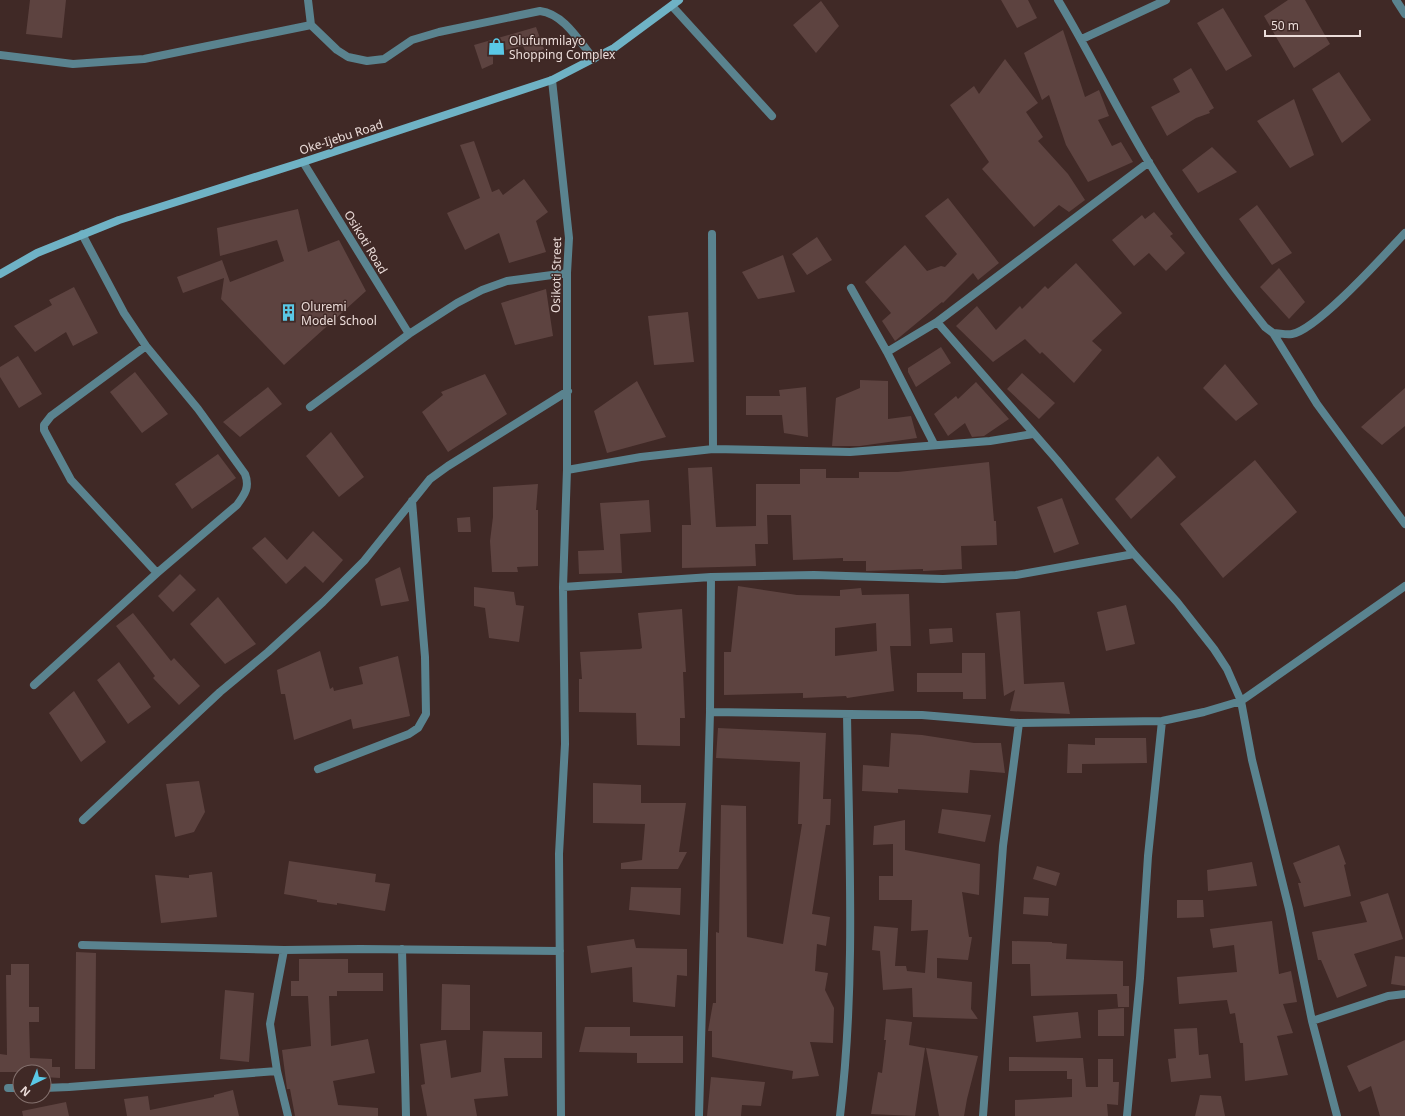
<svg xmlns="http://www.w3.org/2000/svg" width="1405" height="1116" viewBox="0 0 1405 1116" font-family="'Noto Sans',sans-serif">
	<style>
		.building { fill: #5d4340; fill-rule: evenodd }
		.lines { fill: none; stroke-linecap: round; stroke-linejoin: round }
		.minor { stroke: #5a838f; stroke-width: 8 }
		.secondary { stroke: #6fb2c5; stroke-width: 8 }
		.labels { text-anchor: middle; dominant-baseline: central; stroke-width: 3; stroke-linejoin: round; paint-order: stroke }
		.poi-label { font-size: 12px; fill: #ebdcd9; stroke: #402926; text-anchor: start }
		.street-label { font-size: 12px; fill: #ebdcd9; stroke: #402926 }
	</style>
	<rect width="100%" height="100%" fill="#402926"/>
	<path class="building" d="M 30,0 L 66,0 L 62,38 L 26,34 Z
		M 1001,0 L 1028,0 L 1037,18 L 1017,28 Z
		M 1288,0 L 1305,0 L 1330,44 L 1294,68 L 1264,16 Z
		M 821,1 L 839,26 L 816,53 L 793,25 Z
		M 1223,8 L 1252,56 L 1226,71 L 1197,23 Z
		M 536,27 L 544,49 L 527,55 L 523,46 L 493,53 L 493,64 L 482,69 L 474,45 Z
		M 1063,30 L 1085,97 L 1099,90 L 1109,116 L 1098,120 L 1112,146 L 1121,142 L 1133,162 L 1088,182 L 1066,145 L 1049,95 L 1042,100 L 1024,53 Z
		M 1005,59 L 1038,103 L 1026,112 L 1043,137 L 1038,141 L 1068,174 L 1085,200 L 1069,212 L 1059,205 L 1034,227 L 982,169 L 989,162 L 950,105 L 974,86 L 979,94 Z
		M 1191,68 L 1214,108 L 1209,111 L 1210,113 L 1196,118 L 1167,136 L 1151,107 L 1180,92 L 1173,79 Z
		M 1339,72 L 1371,120 L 1342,143 L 1312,89 Z
		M 1294,99 L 1314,155 L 1290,168 L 1257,121 Z
		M 474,141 L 492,192 L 499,189 L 503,195 L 524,179 L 548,212 L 536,221 L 546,252 L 509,263 L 499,233 L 465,250 L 447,213 L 480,198 L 460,145 Z
		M 1212,147 L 1237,172 L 1198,193 L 1182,170 Z
		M 948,198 L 999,263 L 978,280 L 973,273 L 943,303 L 942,302 L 895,341 L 882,321 L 891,313 L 865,282 L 905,245 L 927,271 L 941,266 L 945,267 L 957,254 L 925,216 Z
		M 1257,205 L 1292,253 L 1272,265 L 1239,219 Z
		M 298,209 L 308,252 L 339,240 L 366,291 L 284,365 L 221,299 L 224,278 L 183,293 L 177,277 L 222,260 L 230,282 L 284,261 L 277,240 L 220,256 L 217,228 Z
		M 1154,212 L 1173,234 L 1170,236 L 1185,253 L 1166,271 L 1149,253 L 1134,266 L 1112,240 L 1142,215 L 1145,219 Z
		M 817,237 L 832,260 L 807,275 L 792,254 Z
		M 783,255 L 795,292 L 758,299 L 742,272 Z
		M 1076,263 L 1122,313 L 1092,341 L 1102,350 L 1074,383 L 1042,352 L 1040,354 L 1025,339 L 993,362 L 956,326 L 977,306 L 996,330 L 1020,306 L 1022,309 L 1045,286 L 1048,289 Z
		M 1279,268 L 1305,302 L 1289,319 L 1260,287 Z
		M 74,287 L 98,333 L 73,346 L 66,332 L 35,352 L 14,326 L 52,305 L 49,300 Z
		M 546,289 L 553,336 L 515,345 L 501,303 Z
		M 688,312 L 694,362 L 654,365 L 648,316 Z
		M 941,347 L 951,363 L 916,387 L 908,372 L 908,368 Z
		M 18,356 L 42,394 L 19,408 L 0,377 L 0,367 Z
		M 1225,364 L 1258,404 L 1236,421 L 1203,388 Z
		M 135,372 L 168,414 L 142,433 L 110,392 Z
		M 1022,373 L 1055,403 L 1039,419 L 1007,389 Z
		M 485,374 L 507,414 L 448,452 L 422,412 L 443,395 L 441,392 Z
		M 860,380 L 888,381 L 888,419 L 911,416 L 917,438 L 860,446 L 832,446 L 836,398 L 860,388 Z
		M 637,381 L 666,437 L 607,453 L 594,411 Z
		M 976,382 L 1009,419 L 984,436 L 972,437 L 965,423 L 948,436 L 934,414 L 956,396 L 958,399 Z
		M 268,387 L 282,404 L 240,437 L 223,422 Z
		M 806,387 L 808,437 L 784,433 L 782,415 L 746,415 L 746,396 L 780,396 L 779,390 Z
		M 1405,388 L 1405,426 L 1382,445 L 1361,427 Z
		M 331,432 L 364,477 L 339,497 L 306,456 Z
		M 218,454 L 236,478 L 192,509 L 175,484 Z
		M 1158,456 L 1176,477 L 1131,519 L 1115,499 Z
		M 1255,460 L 1297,512 L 1223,578 L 1180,524 Z
		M 989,462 L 994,521 L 996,521 L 997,545 L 961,546 L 962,569 L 923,571 L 923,569 L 866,571 L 866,561 L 843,561 L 843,558 L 793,560 L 791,515 L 767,515 L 768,544 L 755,544 L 756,566 L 682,568 L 682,525 L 691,525 L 688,468 L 712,467 L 716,527 L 756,526 L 756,484 L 800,484 L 800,469 L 826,469 L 826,478 L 859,478 L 859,472 L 898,472 Z
		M 538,484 L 536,510 L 538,510 L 538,566 L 517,567 L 518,572 L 492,572 L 490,541 L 493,517 L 493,487 Z
		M 1062,498 L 1079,544 L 1054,553 L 1037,507 Z
		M 649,500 L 651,532 L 620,534 L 622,573 L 579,574 L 578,551 L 604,550 L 600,503 Z
		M 470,517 L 471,532 L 458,532 L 457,518 Z
		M 313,531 L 343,560 L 323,583 L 305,566 L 286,584 L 252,548 L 265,537 L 287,560 Z
		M 400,567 L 409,601 L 381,606 L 375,579 Z
		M 180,574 L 196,590 L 173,612 L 158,596 Z
		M 738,586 L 797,595 L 840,596 L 840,590 L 861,588 L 862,595 L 909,594 L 911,646 L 890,646 L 894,691 L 847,698 L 846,696 L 803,698 L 803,693 L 724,695 L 724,652 L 731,652 ZM 876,623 L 877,651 L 835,656 L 835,628 Z
		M 474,587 L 514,592 L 516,605 L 524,606 L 519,642 L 489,638 L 485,608 L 474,606 Z
		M 218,597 L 256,644 L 225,664 L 190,624 Z
		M 1126,605 L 1135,644 L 1106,651 L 1097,612 Z
		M 682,609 L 686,672 L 683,672 L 685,718 L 680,718 L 680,746 L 637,745 L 636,713 L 579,712 L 579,679 L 582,679 L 580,652 L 640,649 L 642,648 L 638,613 Z
		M 1020,611 L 1024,684 L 1064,682 L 1070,714 L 1010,711 L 1015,690 L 1004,696 L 996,613 Z
		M 133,613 L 171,661 L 174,658 L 200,686 L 179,705 L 153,678 L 155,676 L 116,626 Z
		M 952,628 L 953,642 L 930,644 L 929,629 Z
		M 320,651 L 330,689 L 333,687 L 334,691 L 363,684 L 359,667 L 398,656 L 410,716 L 353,729 L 351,719 L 294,740 L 285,694 L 281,694 L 277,670 Z
		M 962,653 L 985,653 L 986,699 L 963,699 L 963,692 L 917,692 L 917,673 L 962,673 Z
		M 119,662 L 151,707 L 128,724 L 97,680 Z
		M 74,691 L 106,742 L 81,762 L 49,713 Z
		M 718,728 L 826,733 L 823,799 L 831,799 L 830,825 L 826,825 L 812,914 L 830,917 L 826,946 L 817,944 L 815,971 L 828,973 L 825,990 L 834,1008 L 833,1043 L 810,1042 L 819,1076 L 792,1079 L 793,1071 L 712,1057 L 712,1031 L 708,1031 L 713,1003 L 716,1003 L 716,932 L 719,933 L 721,805 L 746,806 L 747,937 L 783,944 L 802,824 L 798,824 L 800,762 L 716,758 Z
		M 891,733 L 922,735 L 974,743 L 1001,743 L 1005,773 L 970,770 L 968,793 L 898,789 L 898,793 L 862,791 L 863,765 L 889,767 Z
		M 1095,738 L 1146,738 L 1147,763 L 1082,764 L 1082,773 L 1067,773 L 1068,744 L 1095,745 Z
		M 199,781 L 205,812 L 194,832 L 175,837 L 166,784 Z
		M 593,783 L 641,785 L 641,803 L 686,803 L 679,852 L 687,852 L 678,869 L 621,869 L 621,863 L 642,860 L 645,824 L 593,823 Z
		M 942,809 L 991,815 L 985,842 L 938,833 Z
		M 905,820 L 905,850 L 980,864 L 979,895 L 962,892 L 969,937 L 972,937 L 968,960 L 937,958 L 937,978 L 972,982 L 971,1009 L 978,1019 L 913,1017 L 912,988 L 883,990 L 880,951 L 872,950 L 874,926 L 898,928 L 895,966 L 906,966 L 907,971 L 925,973 L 928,930 L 911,931 L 912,900 L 879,900 L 879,876 L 893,876 L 893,844 L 873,845 L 874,826 Z
		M 1339,845 L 1346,864 L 1344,865 L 1351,896 L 1304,907 L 1298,883 L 1301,883 L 1293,863 Z
		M 289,861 L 376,874 L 375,882 L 390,884 L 385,911 L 337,903 L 337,905 L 317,902 L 317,900 L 284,894 Z
		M 1252,862 L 1257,886 L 1208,891 L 1207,870 Z
		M 1037,866 L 1060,873 L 1056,886 L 1033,879 Z
		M 212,872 L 217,917 L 161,923 L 155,875 L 189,878 L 189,875 Z
		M 631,887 L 681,888 L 680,915 L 629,910 Z
		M 1388,893 L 1403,939 L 1354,954 L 1367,986 L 1337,998 L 1321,960 L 1318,960 L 1312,932 L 1367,922 L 1360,902 Z
		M 1024,897 L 1049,898 L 1048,916 L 1023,914 Z
		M 1177,900 L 1203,900 L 1204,917 L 1177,918 Z
		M 1272,921 L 1279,974 L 1291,971 L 1297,1002 L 1283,1004 L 1293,1033 L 1277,1036 L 1288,1075 L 1245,1081 L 1243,1043 L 1240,1043 L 1235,1013 L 1230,1014 L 1227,1000 L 1179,1004 L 1177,977 L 1237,972 L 1234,945 L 1213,948 L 1210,929 Z
		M 634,939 L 636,948 L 687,949 L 687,976 L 677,975 L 675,1007 L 633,1002 L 632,967 L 591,973 L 587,946 Z
		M 1012,941 L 1052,942 L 1052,943 L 1067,944 L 1066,959 L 1123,961 L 1123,986 L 1129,986 L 1129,1007 L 1118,1007 L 1117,994 L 1031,996 L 1030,964 L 1012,964 Z
		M 76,952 L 96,953 L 95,1069 L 75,1069 Z
		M 1395,956 L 1405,957 L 1405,986 L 1391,984 Z
		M 299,959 L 348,959 L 348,973 L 383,973 L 383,991 L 337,991 L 337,996 L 329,996 L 331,1046 L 368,1039 L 375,1073 L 333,1081 L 338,1105 L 378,1108 L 378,1116 L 295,1116 L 290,1089 L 287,1089 L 282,1050 L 311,1046 L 308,996 L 291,996 L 291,981 L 299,981 Z
		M 11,964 L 29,964 L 29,1007 L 39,1007 L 39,1022 L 29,1022 L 30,1058 L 52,1059 L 52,1067 L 60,1067 L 60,1078 L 44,1077 L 44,1072 L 0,1072 L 0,1054 L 7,1055 L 6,975 L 11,975 Z
		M 442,984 L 470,985 L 470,1030 L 441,1030 Z
		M 225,990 L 254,993 L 249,1062 L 220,1059 Z
		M 1124,1008 L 1124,1036 L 1098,1036 L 1098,1010 Z
		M 1078,1012 L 1081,1038 L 1036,1042 L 1033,1016 Z
		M 886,1019 L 912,1022 L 909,1045 L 925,1048 L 915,1116 L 871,1114 L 878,1072 L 882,1073 L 886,1040 L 884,1040 Z
		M 585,1027 L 630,1027 L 630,1036 L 683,1036 L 683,1063 L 637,1063 L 637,1053 L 579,1052 Z
		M 1197,1028 L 1199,1055 L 1208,1054 L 1211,1078 L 1171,1082 L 1168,1059 L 1176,1058 L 1174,1029 Z
		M 483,1031 L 542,1032 L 542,1058 L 504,1058 L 508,1096 L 474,1099 L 477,1116 L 427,1116 L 421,1085 L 425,1084 L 420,1044 L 446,1040 L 451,1078 L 481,1072 Z
		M 1405,1040 L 1405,1116 L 1380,1116 L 1371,1086 L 1359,1092 L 1347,1066 Z
		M 926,1048 L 978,1056 L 967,1099 L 964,1116 L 939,1116 Z
		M 1009,1057 L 1083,1058 L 1086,1087 L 1098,1087 L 1098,1059 L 1113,1059 L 1113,1082 L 1119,1082 L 1118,1105 L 1107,1104 L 1108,1116 L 1015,1116 L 1015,1100 L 1072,1097 L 1072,1079 L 1067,1079 L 1067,1071 L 1009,1071 Z
		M 711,1077 L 765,1082 L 761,1106 L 742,1105 L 741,1116 L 707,1116 Z
		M 233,1090 L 239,1116 L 127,1116 L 124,1099 L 148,1096 L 150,1110 L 214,1097 L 214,1095 Z
		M 1200,1095 L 1221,1096 L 1225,1116 L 1195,1116 Z
		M 66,1102 L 69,1116 L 23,1116 L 22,1111 Z"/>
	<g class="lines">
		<path class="minor" d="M 308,0 L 311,25 L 337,50 L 348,57 L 367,61 L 384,59 L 412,40 L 439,32 L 540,11 C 564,14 579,41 594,59
			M 1058,0 C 1090,53 1116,108 1148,161 C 1183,219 1223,274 1265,327 L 1273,333 L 1317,404 L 1405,524
			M 1396,0 L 1405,14
			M 672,6 L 772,116
			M 1082,39 L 1166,0
			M 0,55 L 73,64 L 144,59 L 311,25
			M 552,80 L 569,238 L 567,273 L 567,470 L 563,587 L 711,577 L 814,575 L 943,579 L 1016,575 L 1134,554
			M 303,162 L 409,334
			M 712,234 L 713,449
			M 851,288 L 887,352 L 934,444
			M 937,322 L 1057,460 L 1134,554 L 1177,602 L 1214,649 L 1227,669 L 1241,701 L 1252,760 L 1289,909 L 1312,1021 L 1337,1116
			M 1273,333 C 1279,333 1286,335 1292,334 C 1317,330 1385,254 1405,233
			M 146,346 L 51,416 L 44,425 L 44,430 L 71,480 L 157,573
			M 887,352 L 937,322 L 1149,162
			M 310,407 L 409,334 L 457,303 L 482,290 L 507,281 L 567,273
			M 567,470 L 641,457 L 713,449 L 850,452 L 990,441 L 1033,434
			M 34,685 L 157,573 L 237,505 C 245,494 250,487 245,474 L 198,409 L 146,346 L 124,313 L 82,234
			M 710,712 L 922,715 L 1019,723 L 1162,721 L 1204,712 L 1241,701 L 1405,586
			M 318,769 L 409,734 L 418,728 L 426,714 L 425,657 L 412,501
			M 83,820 L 220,692 L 268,652 L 323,602 L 364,561 L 430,479 L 448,466 L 568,391
			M 82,945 L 284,950 L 360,949 L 560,951
			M 402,949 L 406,1116
			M 284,950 L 270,1024 L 277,1071 L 288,1116
			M 1312,1021 L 1388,996 L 1405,994
			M 8,1088 L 20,1088
			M 44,1088 L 69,1087 L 277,1071
			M 561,1116 L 559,854 L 565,744 L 563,587
			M 699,1116 L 710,712 L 711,577
			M 840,1116 C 856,983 849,848 847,714
			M 983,1116 L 1003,846 L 1019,723
			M 1127,1116 L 1140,978 L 1148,856 L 1162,721"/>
		<path class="secondary" d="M 0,274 L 37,253 L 119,220 L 303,162 L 552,80 L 614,48 L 679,0"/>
	</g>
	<defs>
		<symbol id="shop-bare" viewBox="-9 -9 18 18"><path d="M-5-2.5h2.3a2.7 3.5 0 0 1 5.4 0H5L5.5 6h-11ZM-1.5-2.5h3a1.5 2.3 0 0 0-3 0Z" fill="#5ac8e6" stroke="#402926" stroke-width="2.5" paint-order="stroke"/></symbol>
		<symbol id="building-bare" viewBox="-9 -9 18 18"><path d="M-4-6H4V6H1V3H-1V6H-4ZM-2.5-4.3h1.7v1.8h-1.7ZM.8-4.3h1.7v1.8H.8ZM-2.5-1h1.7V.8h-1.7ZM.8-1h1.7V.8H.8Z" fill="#5ac8e6" stroke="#402926" stroke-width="2.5" paint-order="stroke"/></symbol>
	</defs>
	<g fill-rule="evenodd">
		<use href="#shop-bare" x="484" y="34" width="25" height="25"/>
		<use href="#building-bare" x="276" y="300" width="25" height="25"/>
	</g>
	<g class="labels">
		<g class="poi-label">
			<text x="509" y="40">Olufunmilayo<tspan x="509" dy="14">Shopping Complex</tspan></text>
			<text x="301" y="306">Oluremi<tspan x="301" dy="14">Model School</tspan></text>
		</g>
		<g class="street-label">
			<text transform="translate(341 137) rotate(-18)">Oke-Ijebu Road</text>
			<text transform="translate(366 242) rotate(59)">Osikoti Road</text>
			<text transform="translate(556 275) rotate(-89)">Osikoti Street</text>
		</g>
	</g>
	<g transform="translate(32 1084) rotate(223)"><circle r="19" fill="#402926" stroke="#84716e"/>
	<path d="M0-3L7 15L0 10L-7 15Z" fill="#5ac8e6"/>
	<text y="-6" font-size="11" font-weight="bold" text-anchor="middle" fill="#ebdcd9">N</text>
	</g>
	<path d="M1265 30v6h95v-6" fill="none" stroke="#ebdcd9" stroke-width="2"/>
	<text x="1271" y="30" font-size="12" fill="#ebdcd9" stroke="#402926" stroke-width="3" paint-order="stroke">50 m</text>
</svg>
